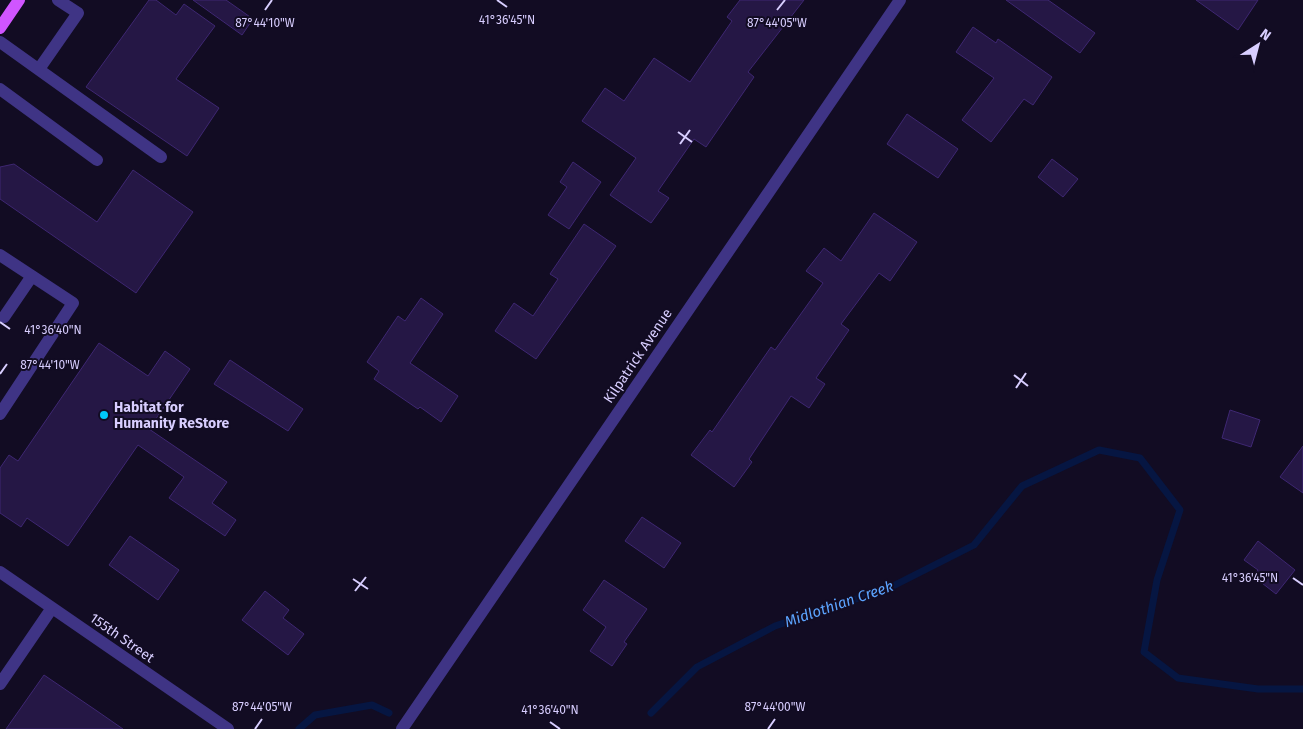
<svg xmlns="http://www.w3.org/2000/svg" width="1303" height="729" viewBox="0 0 1303 729" font-family="'Fira Sans',sans-serif">
	<style>
		.lines { fill: none; stroke-linecap: round; stroke-linejoin: round }
		.stream { stroke: #061642; stroke-width: 7 }
		.building { fill: #251745; stroke: #3e2772 }
		.lane { stroke: #3f3485; stroke-width: 12 }
		.street { stroke: #3f3485; stroke-width: 12 }
		.primary { stroke: #d055ff; stroke-width: 12 }
		.ticks { fill: none; stroke: #d8ceff; stroke-width: 2 }
		.poi-dot { fill: #00c8f9; stroke: #120c23; stroke-width: 2 }
		.labels { text-anchor: middle; dominant-baseline: central; stroke-width: 4; stroke-linejoin: round; paint-order: stroke }
		.street-label { font-size: 14px; fill: #d8ceff; stroke: #120c23 }
		.poi-label { font-size: 14px; font-weight: bold; fill: #d8ceff; stroke: #120c23; text-anchor: start }
		.water-label { font-size: 15px; font-style: italic; fill: #5ca4ff; stroke: #120c23 }
		.ticks-label { font-size: 12px; text-anchor: middle; fill: #d8ceff; stroke: #120c23; stroke-width: 4; stroke-linejoin: round; paint-order: stroke }
	</style>
	<rect width="100%" height="100%" fill="#120c23"/>
	<g class="lines">
		<path class="stream" d="M 651,713 L 697,667 L 775,626 L 889,588 L 974,545 L 1022,486 L 1099,450 L 1140,458 L 1180,510 L 1157,580 L 1144,652 L 1178,678 L 1258,689 L 1303,689
			M 299,729 L 315,715 L 372,705 L 389,713"/>
	</g>
	<path class="building" d="M 149,0 L 156,0 L 176,15 L 184,4 L 215,26 L 176,79 L 219,108 L 187,156 L 86,87 Z
		M 193,0 L 226,0 L 253,19 L 242,35 Z
		M 740,0 L 804,0 L 748,72 L 754,77 L 706,147 L 694,139 L 658,191 L 669,198 L 651,223 L 610,195 L 636,158 L 582,121 L 605,88 L 624,101 L 654,58 L 690,82 L 732,21 L 727,17 Z
		M 1006,0 L 1048,0 L 1095,33 L 1080,53 Z
		M 1196,0 L 1258,0 L 1238,30 Z
		M 973,27 L 996,43 L 998,39 L 1052,77 L 1033,105 L 1024,99 L 991,142 L 962,120 L 994,78 L 956,52 Z
		M 907,114 L 958,149 L 938,178 L 887,144 Z
		M 1052,159 L 1078,179 L 1063,197 L 1038,177 Z
		M 573,162 L 601,182 L 569,229 L 548,215 L 567,187 L 560,182 Z
		M 14,164 L 97,222 L 133,170 L 193,212 L 136,293 L 0,199 L 0,167 Z
		M 874,213 L 917,242 L 890,281 L 879,273 L 841,324 L 849,330 L 816,378 L 825,384 L 809,408 L 791,396 L 749,459 L 752,462 L 734,487 L 691,455 L 710,430 L 712,432 L 771,347 L 775,350 L 823,283 L 806,271 L 824,248 L 841,261 Z
		M 584,224 L 616,246 L 536,359 L 495,331 L 514,303 L 533,316 L 558,279 L 550,274 Z
		M 421,298 L 443,314 L 410,363 L 458,396 L 441,422 L 420,407 L 418,409 L 374,379 L 379,371 L 367,362 L 398,316 L 405,321 Z
		M 99,343 L 148,376 L 165,351 L 190,369 L 149,429 L 227,482 L 212,503 L 236,520 L 225,536 L 169,498 L 184,477 L 138,445 L 68,546 L 27,518 L 21,527 L 0,513 L 0,468 L 9,455 L 18,461 Z
		M 230,360 L 303,409 L 288,431 L 214,384 Z
		M 1230,410 L 1260,420 L 1251,447 L 1222,438 Z
		M 1303,446 L 1303,493 L 1280,477 Z
		M 642,517 L 681,543 L 664,568 L 625,541 Z
		M 130,536 L 179,570 L 158,600 L 109,565 Z
		M 1258,541 L 1295,570 L 1276,594 L 1253,576 L 1258,570 L 1244,560 Z
		M 604,580 L 647,609 L 624,642 L 627,644 L 612,666 L 590,651 L 606,627 L 583,610 Z
		M 265,591 L 289,610 L 283,618 L 304,634 L 288,655 L 242,620 Z
		M 44,675 L 97,711 L 123,729 L 6,729 Z"/>
	<g class="lines">
		<path class="lane" d="M 0,42 L 161,157
			M 39,69 L 78,13 L 58,0
			M 0,89 L 97,160
			M 0,255 L 73,303 L 0,414
			M 4,317 L 32,276"/>
		<path class="street" d="M 0,572 L 228,729
			M 0,684 L 52,608
			M 402,729 L 900,0"/>
		<path class="primary" d="M 0,28 L 19,0"/>
	</g>
	<path class="ticks" d="M 497,0 L 507,7M 265,10 L 272,0M 777,10 L 785,0M 678,132 L 692,142M 680,144 L 690,130M 0,322 L 10,329M 0,374 L 7,364M 1014,375 L 1028,386M 1016,388 L 1026,373M 1293,578 L 1303,585M 353,579 L 368,589M 355,591 L 366,577M 550,722 L 560,729M 255,729 L 262,719M 768,729 L 775,719"/>
	<circle class="poi-dot" cx="104" cy="415" r="5"/>
	<g class="labels">
		<g class="street-label">
			<text transform="translate(638 356) rotate(-56)">Kilpatrick Avenue</text>
			<text transform="translate(122 638) rotate(35)">155th Street</text>
		</g>
		<g class="poi-label">
			<text x="114" y="407">Habitat for<tspan x="114" dy="16">Humanity ReStore</tspan></text>
		</g>
		<g class="water-label">
			<text transform="translate(839 604) rotate(-19)">Midlothian Creek</text>
		</g>
	</g>
	<g class="ticks-label">
		<text x="507" y="24">41°36'45"N</text>
		<text x="265" y="27">87°44'10"W</text>
		<text x="777" y="27">87°44'05"W</text>
		<text x="53" y="334">41°36'40"N</text>
		<text x="50" y="369">87°44'10"W</text>
		<text x="1250" y="582">41°36'45"N</text>
		<text x="262" y="711">87°44'05"W</text>
		<text x="775" y="711">87°44'00"W</text>
		<text x="550" y="714">41°36'40"N</text>
	</g>
	<g transform="translate(1258 45) rotate(36)" stroke="#120c23" stroke-width="4" paint-order="stroke">
	<path d="M0-4L9 19L0 12L-9 19Z" fill="#d8ceff"/>
	<text y="-8" font-size="14" font-weight="bold" text-anchor="middle" fill="#d8ceff">N</text>
	</g>
</svg>
